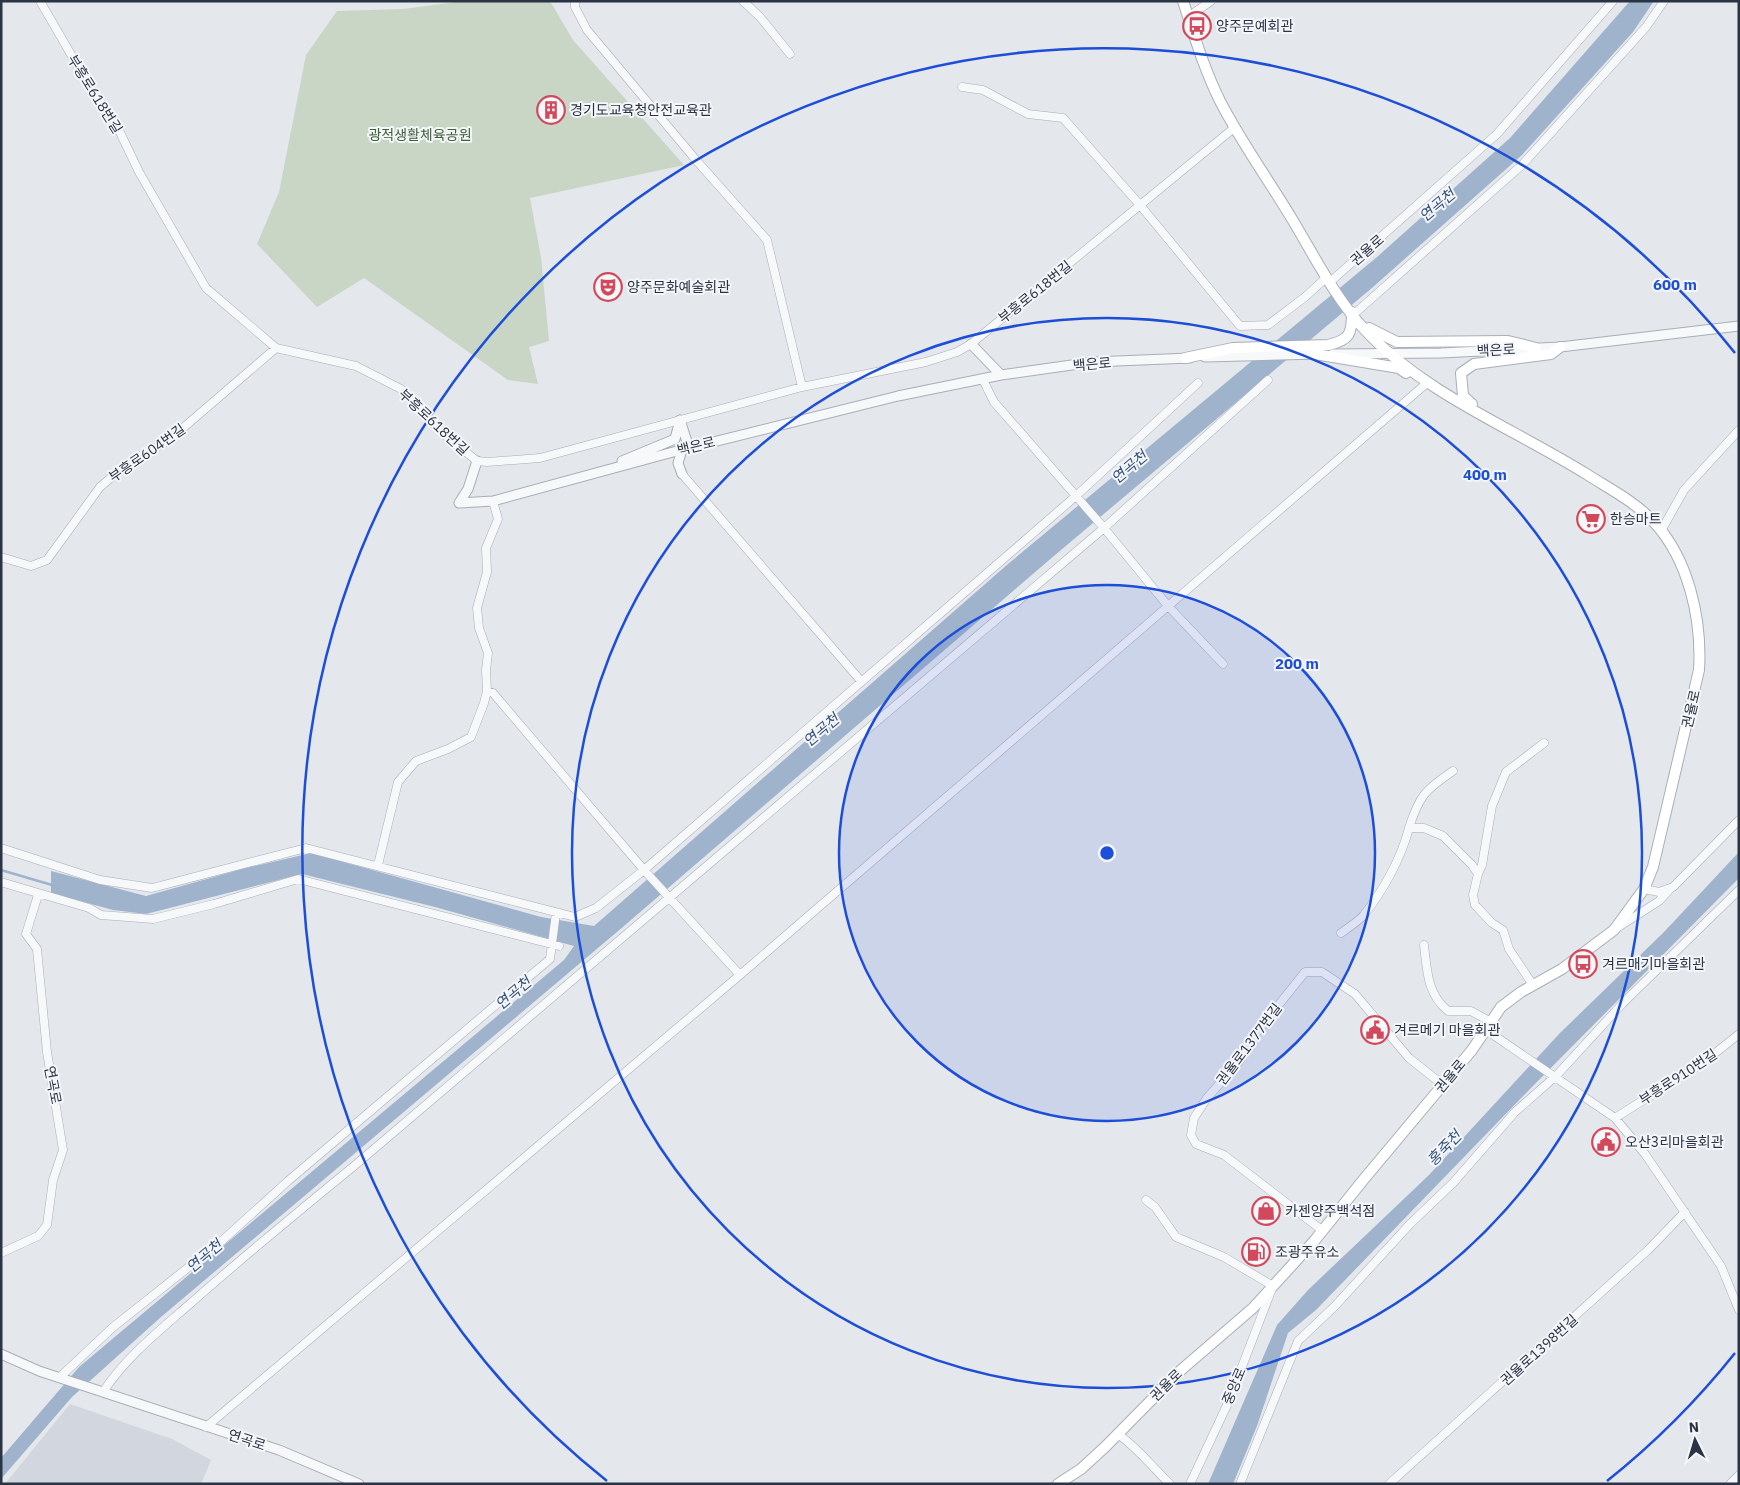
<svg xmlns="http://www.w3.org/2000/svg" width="1740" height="1485" viewBox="0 0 1740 1485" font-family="'IBM Plex Sans','Noto Sans KR',sans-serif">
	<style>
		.built { fill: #d2d6de }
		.green { fill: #c9d6c5 }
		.water { fill: #9fb4cc }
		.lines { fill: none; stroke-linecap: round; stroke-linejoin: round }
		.stream { stroke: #9fb4cc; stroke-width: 2.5 }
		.minor-casing { stroke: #a9aeb7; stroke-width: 9 }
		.tertiary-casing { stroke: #a9aeb7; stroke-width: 11 }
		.secondary-casing { stroke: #a9aeb7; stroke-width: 12 }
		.minor { stroke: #f7f8fa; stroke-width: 8 }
		.tertiary { stroke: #f7f8fa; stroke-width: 9 }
		.secondary { stroke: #fff; stroke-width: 10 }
		.ring { fill: none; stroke: #1d4ed8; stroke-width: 2.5 }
		.labels { text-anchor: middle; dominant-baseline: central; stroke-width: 4; stroke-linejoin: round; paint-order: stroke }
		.poi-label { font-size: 14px; fill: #2b3445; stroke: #f4f6f9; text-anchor: start }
		.street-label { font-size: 14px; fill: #2b3445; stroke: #f4f6f9 }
		.park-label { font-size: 14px; fill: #3f6138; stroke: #f4f6f9 }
		.water-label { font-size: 15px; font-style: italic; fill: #34527a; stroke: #f4f6f9 }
		.centre { fill: #1d4ed8; stroke: #f4f6f9; stroke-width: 2.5 }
		.ring-label { font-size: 15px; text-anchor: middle; font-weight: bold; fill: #1d4ed8; stroke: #f4f6f9; stroke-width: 4; stroke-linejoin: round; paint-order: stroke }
	</style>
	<rect width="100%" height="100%" fill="#e4e7ec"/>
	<path class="built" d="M 70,1404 L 172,1439 L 211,1460 L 201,1484 L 5,1484 Z"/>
	<path class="green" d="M 464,1 L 550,1 L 573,40 L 684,165 L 530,198 L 541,257 L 549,341 L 529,347 L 538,384 L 508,380 L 364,278 L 317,307 L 257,244 L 279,192 L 306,55 L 337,11 L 403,9 Z"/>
	<path class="water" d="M 1630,1 L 1654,1 L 1633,32 L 1522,155 L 1373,287 L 1048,561 L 624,926 L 161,1317 L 72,1397 L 1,1479 L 1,1458 L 79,1367 L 564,960 L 574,946 L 435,907 L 302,874 L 146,914 L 113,910 L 51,893 L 51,871 L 146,896 L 246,868 L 311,853 L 541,917 L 594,926 L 1008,564 L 1377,257 L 1510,138 Z
		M 1739,852 L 1739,878 L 1529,1090 L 1316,1310 L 1288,1333 L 1257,1426 L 1233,1484 L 1208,1484 L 1277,1325 L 1308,1290 L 1429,1175 L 1560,1033 L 1664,932 Z"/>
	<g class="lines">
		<path class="stream" d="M 1,870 L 52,885"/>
		<defs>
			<path id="minor" d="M 40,1 L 91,89 L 116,124 L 139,172 L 206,288 L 276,348 L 356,366 L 401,389 L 446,436 L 477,461 L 487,462 L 540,458 L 802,387 L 926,362 L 957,352 L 971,344 L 1234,128
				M 575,1 L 575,7 L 587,30 L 696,160 L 767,240 L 802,387
				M 743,1 L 760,17 L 790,54
				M 1188,17 L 1211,1
				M 962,87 L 983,90 L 1028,114 L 1063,118 L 1140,205 L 1240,326 L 1268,325 L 1305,297 L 1327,277
				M 1330,282 L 1497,134 L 1613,1
				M 1353,315 L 1522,165 L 1646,27 L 1664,1
				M 983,380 L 994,402 L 1104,528 L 1168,606 L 1223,664
				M 682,474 L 861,681
				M 1661,531 L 1684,490 L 1739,430
				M 1,557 L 31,566 L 47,560 L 100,487 L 127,464 L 169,440 L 276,348
				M 487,691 L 493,693 L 644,870 L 740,975
				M 1409,828 C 1419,796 1425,790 1453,771
				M 1,848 L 100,880 L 152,888 L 306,848 L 575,917 L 596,908 L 644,870 L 1076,496 L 1198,383
				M 378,865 L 398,782 L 416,761 L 448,749 L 471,737 L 484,703 L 487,691 L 486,670 L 488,653 L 479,628 L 477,608 L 487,572 L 486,548 L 498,519 L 493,501
				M 1,882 L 89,908 L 101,915 L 153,919 L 214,904 L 298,879 L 559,946
				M 1644,889 L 1659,892 L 1673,887 L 1739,820
				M 1617,928 L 1659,901 L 1670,889
				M 1341,933 C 1348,928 1357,922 1363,916 C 1383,891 1401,859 1409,828 L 1424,828 L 1443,836 L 1472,865 L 1478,874
				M 1424,945 C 1427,970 1427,994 1448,1011 L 1471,1011 L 1491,1022
				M 1533,985 L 1509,949 L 1503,930 L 1492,923 L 1475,905 L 1473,895 L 1478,874 L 1482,865 L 1492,806 L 1506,772 L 1544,743
				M 1486,1030 L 1615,1118 L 1645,1154 L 1721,1266 L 1739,1310
				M 1615,1118 L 1704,1062 L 1739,1034
				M 1146,1200 L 1155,1207 L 1176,1237 L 1224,1257 L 1273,1286 L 1228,1403 L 1190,1484
				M 1323,1231 L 1224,1155 L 1196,1144 L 1191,1135 L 1194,1118 L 1207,1098 L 1238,1063 L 1253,1037 L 1305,972 L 1322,972 L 1355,994 L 1409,1058 L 1443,1085
				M 1,1253 L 38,1236 L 47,1225 L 53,1180 L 63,1150 L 47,1052 L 37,949 L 26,934 L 38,895
				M 60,1377 L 112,1328 L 224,1239 L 288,1181 L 550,959 L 556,913
				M 103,1392 C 126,1357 159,1331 191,1303 C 244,1256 299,1211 354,1166 L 1104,528 L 1268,380
				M 206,1427 L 740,975 L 1427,383
				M 1118,1434 C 1140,1450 1151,1466 1170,1484
				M 1240,1484 L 1298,1341 L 1334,1307 L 1410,1224 L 1453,1183 L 1515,1112 L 1556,1076 L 1623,1003 L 1739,890
				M 1389,1484 L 1648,1250 L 1685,1212
				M 1730,1484 L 1739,1475"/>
			<path id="tertiary" d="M 971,344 L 1001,375
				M 1333,354 L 1441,353 L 1560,347 L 1739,326
				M 1205,357 L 1320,354
				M 680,420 L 689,448
				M 682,450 L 678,463 L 682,474
				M 622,461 L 675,439 L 680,420
				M 459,503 L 493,501 L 673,452 L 898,396 L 1001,375 L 1093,362 L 1190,358
				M 459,503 L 468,489 L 477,461
				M 1,1354 L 39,1371 L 279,1450 L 359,1484"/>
			<path id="secondary" d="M 1369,328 L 1397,342 L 1508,341 L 1536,348
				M 1315,354 L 1399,368 L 1406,373
				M 1185,358 L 1233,348 L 1328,345 C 1350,340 1352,334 1352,312
				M 1472,404 L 1463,396 L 1461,373 L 1474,364 L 1551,354 L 1560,347
				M 1058,1484 L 1081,1469 L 1105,1447 L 1181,1370 L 1253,1308 L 1315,1240 L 1364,1179 L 1472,1050 L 1501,1007 L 1521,992 L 1562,969 L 1614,930 L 1644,889 L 1653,867 L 1699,670 C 1702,620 1689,559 1653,521 C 1635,502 1610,489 1588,475 C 1513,428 1426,395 1365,330 C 1337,301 1313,254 1292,219 C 1268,179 1241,142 1220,101 C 1204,69 1194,35 1183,1"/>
		</defs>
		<use href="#minor" class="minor-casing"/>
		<use href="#tertiary" class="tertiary-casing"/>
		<use href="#secondary" class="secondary-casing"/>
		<use href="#minor" class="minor"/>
		<use href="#tertiary" class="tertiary"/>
		<use href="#secondary" class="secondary"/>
	</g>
	<circle cx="1107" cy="853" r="268" fill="#1d4ed8" fill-opacity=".12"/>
	<g class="ring">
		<circle cx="1107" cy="853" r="268"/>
		<circle cx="1107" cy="853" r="535"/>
		<path d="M1735 1353A803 803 0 0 1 1607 1481M607 1481A803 803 0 1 1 1735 353"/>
	</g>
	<defs>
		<symbol id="bus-ring" viewBox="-11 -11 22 22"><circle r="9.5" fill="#f4f6f9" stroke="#d1495b" stroke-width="1.5"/><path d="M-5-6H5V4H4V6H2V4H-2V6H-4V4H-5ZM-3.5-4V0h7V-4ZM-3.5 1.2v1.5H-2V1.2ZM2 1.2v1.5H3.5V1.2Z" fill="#d1495b"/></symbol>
		<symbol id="building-ring" viewBox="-11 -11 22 22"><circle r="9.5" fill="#f4f6f9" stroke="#d1495b" stroke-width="1.5"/><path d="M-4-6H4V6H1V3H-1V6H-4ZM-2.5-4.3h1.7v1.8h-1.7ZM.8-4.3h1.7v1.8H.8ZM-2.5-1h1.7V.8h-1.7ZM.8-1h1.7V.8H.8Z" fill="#d1495b"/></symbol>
		<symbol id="theatre-ring" viewBox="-11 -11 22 22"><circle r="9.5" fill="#f4f6f9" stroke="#d1495b" stroke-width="1.5"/><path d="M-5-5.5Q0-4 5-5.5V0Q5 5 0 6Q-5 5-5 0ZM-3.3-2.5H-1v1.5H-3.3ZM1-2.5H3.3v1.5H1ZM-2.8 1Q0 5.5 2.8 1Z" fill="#d1495b"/></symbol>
		<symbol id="supermarket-ring" viewBox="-11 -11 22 22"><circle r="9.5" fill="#f4f6f9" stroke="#d1495b" stroke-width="1.5"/><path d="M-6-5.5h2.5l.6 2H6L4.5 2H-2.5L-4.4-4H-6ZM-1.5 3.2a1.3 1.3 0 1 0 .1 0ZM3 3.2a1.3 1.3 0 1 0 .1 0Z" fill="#d1495b"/></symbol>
		<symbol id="civic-ring" viewBox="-11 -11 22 22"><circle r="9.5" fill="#f4f6f9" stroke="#d1495b" stroke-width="1.5"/><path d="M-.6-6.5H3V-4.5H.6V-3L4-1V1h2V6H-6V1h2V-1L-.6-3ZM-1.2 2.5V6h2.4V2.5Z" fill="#d1495b"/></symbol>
		<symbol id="shop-ring" viewBox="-11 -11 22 22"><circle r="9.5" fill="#f4f6f9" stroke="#d1495b" stroke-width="1.5"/><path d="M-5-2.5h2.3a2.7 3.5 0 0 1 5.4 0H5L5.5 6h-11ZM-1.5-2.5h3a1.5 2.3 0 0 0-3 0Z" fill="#d1495b"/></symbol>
		<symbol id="fuel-ring" viewBox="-11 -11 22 22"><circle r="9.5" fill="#f4f6f9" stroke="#d1495b" stroke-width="1.5"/><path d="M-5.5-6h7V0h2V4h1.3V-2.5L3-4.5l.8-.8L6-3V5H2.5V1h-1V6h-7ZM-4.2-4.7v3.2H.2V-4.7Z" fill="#d1495b"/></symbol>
	</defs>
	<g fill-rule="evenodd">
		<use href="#bus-ring" x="1181" y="10" width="32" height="32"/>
		<use href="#building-ring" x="535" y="94" width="32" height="32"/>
		<use href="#theatre-ring" x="592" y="271" width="32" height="32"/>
		<use href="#supermarket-ring" x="1575" y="503" width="32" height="32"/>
		<use href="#bus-ring" x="1567" y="948" width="32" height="32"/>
		<use href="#civic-ring" x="1359" y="1014" width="32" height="32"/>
		<use href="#civic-ring" x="1590" y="1126" width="32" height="32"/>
		<use href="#shop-ring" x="1250" y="1195" width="32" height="32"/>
		<use href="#fuel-ring" x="1240" y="1236" width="32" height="32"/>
	</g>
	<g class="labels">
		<g class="poi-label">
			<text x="1216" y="26">양주문예회관</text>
			<text x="570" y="110">경기도교육청안전교육관</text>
			<text x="627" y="287">양주문화예술회관</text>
			<text x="1610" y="519">한승마트</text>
			<text x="1602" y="964">겨르매기마을회관</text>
			<text x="1394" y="1030">겨르메기 마을회관</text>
			<text x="1625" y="1142">오산3리마을회관</text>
			<text x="1285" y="1211">카젠양주백석점</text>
			<text x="1275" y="1252">조광주유소</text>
		</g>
		<g class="street-label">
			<text transform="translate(95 94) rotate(58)">부흥로618번길</text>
			<text transform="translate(1367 250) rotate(-41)">권율로</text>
			<text transform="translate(1035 292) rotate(-39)">부흥로618번길</text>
			<text transform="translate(1496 350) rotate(-3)">백은로</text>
			<text transform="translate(1092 364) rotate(-5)">백은로</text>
			<text transform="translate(434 422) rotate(43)">부흥로618번길</text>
			<text transform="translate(696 446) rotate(-14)">백은로</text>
			<text transform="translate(147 453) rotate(-35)">부흥로604번길</text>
			<text transform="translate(1691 709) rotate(-77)">권율로</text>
			<text transform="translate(1249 1044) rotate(-53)">권율로1377번길</text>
			<text transform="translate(1450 1076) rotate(-50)">권율로</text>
			<text transform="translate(1678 1077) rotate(-33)">부흥로910번길</text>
			<text transform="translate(53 1085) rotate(79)">연곡로</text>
			<text transform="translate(1539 1350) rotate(-42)">권율로1398번길</text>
			<text transform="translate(1166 1385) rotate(-45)">권율로</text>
			<text transform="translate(1234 1386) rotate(-67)">중앙로</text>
			<text transform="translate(247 1440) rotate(18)">연곡로</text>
		</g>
		<g class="park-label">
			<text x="420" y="135">광적생활체육공원</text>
		</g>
		<g class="water-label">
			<text transform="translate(1437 205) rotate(-40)">연곡천</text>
			<text transform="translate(1129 467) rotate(-40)">연곡천</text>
			<text transform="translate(821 730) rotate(-40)">연곡천</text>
			<text transform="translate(513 993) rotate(-40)">연곡천</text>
			<text transform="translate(1444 1148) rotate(-46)">홍죽천</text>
			<text transform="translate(204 1256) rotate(-40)">연곡천</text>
		</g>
	</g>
	<circle cx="1107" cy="853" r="8" class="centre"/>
	<g class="ring-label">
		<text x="1675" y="290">600 m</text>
		<text x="1485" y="480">400 m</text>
		<text x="1297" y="669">200 m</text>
	</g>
	<rect width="1740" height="1485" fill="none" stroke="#2b3445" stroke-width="5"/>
	<g transform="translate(1695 1440) rotate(355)" stroke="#f4f6f9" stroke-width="4" paint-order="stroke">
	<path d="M0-4L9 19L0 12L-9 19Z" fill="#2b3445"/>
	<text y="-8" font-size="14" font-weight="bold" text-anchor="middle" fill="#2b3445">N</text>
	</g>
</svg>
